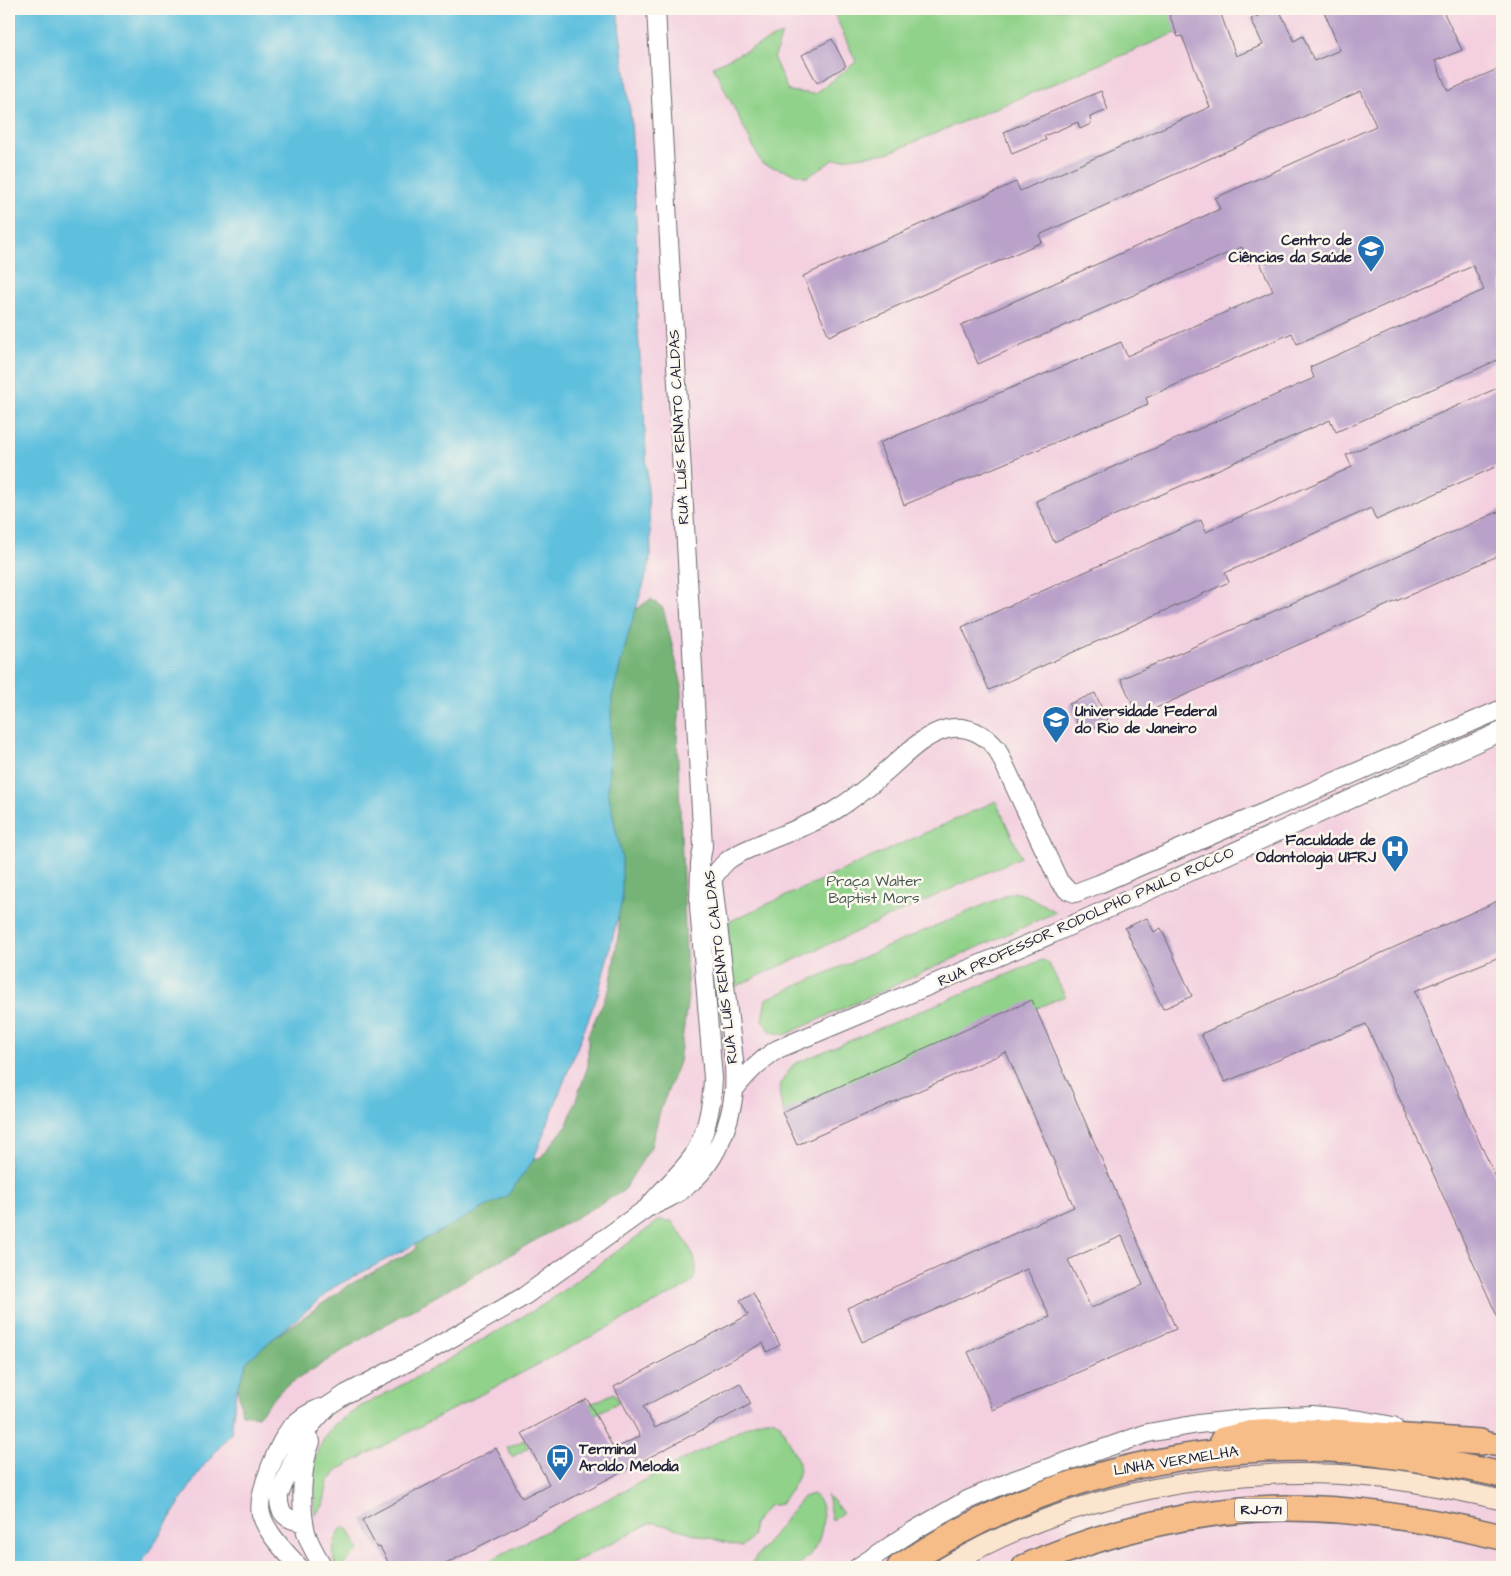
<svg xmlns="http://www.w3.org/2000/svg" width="1511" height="1576" viewBox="0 0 1511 1576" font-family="'Architects Daughter',sans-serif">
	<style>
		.built { fill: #f3cfdf }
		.green { fill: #90d28a; stroke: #597a62 }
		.forest { fill: #74b476; stroke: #4b6b58 }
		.water { fill: #5fc0de; stroke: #40718c }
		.building { fill: #b9a1c9; fill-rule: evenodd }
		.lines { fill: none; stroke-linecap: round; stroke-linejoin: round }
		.tertiary-casing { stroke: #6a676e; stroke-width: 20 }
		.secondary-casing { stroke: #6a676e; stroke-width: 21 }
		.trunk-casing { stroke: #6a676e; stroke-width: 25 }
		.motorway-casing { stroke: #6a676e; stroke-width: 28 }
		.tertiary { stroke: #fff; stroke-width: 18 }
		.secondary { stroke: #fce5cf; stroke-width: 19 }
		.trunk { stroke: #f7bd88; stroke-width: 22 }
		.motorway { stroke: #f7bd88; stroke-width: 25 }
		.labels { text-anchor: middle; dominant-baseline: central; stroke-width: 5; stroke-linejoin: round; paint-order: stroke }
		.shield { fill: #fbf7ec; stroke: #636270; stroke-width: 1 }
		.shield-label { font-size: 14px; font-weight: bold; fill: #22223b }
		.poi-label { font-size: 15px; font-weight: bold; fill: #22223b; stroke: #fbf7ec; text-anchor: end }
		.street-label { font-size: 15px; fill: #22223b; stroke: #fbf7ec }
		.park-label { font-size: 15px; fill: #435753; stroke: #fbf7ec }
	</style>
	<rect width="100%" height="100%" fill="#fbf7ec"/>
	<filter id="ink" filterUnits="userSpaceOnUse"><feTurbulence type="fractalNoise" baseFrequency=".02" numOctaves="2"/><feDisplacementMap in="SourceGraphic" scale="10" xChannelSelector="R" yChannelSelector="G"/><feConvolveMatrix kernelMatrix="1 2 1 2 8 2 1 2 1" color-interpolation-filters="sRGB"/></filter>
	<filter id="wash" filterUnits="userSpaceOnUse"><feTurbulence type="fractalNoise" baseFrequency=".0096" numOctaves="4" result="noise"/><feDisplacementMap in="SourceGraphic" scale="20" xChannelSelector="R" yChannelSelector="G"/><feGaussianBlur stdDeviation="1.12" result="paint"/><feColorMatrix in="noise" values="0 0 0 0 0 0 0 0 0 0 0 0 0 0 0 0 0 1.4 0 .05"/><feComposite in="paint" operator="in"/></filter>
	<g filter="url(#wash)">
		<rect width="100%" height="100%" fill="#f0e8ce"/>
		<path class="built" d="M 617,9 L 1502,9 L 1502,1567 L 139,1567 L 201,1469 L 231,1433 L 236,1392 L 248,1360 L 334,1287 L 507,1195 L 533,1161 L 598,994 L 622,901 L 629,632 L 643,588 L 643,394 L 637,320 L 638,290 L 636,222 L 631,119 Z"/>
		<path class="green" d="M 844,9 L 1233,9 L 888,153 L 833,160 L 807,177 L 762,164 L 713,66 L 782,34 L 774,59 L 788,91 L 815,94 L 856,62 L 834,13 Z
			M 996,801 L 1021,857 L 730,989 L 728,922 Z
			M 1014,892 L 1028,896 L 1056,912 L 785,1035 L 771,1032 L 762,1020 L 766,999 Z
			M 1042,960 L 1048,962 L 1065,996 L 785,1116 C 776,1088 777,1086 794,1064 Z
			M 660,1220 L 672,1221 C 683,1239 708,1265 689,1285 L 339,1469 L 328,1482 L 323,1506 L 315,1515 L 314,1464 L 316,1454 L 326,1435 L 335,1424 L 360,1407 L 432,1369 L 546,1303 Z
			M 614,1393 L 619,1402 L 594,1415 L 589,1405 Z
			M 765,1419 L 773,1419 L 780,1424 L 799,1463 C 800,1480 789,1491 781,1504 L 768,1506 L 753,1524 L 753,1535 L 742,1547 L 656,1523 L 650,1523 L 565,1567 L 477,1567 L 756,1422 Z
			M 524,1440 L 528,1448 L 512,1457 L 507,1448 Z
			M 812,1494 C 829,1502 823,1536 814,1549 C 809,1556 803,1562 797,1567 L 748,1567 L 803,1497 Z
			M 827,1495 L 843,1512 L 832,1521 Z
			M 344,1526 L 349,1530 L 359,1550 L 340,1567 L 337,1567 C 329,1558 335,1533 344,1526 Z"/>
		<path class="forest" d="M 651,599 L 663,608 L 682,686 L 677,738 L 688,998 L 679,1062 L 660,1111 L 651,1147 L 623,1191 L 376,1330 L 283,1388 L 258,1416 L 242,1414 L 234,1366 L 349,1285 L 416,1249 L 412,1221 L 469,1180 L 541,1157 L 567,1125 L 588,1066 L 588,1035 L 610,987 L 619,930 L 617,883 L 595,774 L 629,614 Z"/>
		<path class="water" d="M 9,9 L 617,9 L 631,119 L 636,222 L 638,290 L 637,320 L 643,394 L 651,550 L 649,566 L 629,632 L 612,697 L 608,791 L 622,859 L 622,901 L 598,994 L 533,1161 L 507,1196 L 334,1287 L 248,1360 L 236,1392 L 231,1433 L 201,1469 L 139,1567 L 9,1567 Z"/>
		<g id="blocks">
			<path class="building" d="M 1167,9 L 1219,9 L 1236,56 L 1263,45 L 1251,19 L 1273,9 L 1279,9 L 1294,41 L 1303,36 L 1314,61 L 1340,50 L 1323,9 L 1442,9 L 1462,50 L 1435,61 L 1448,91 L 1502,67 L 1502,358 L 1336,432 L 1330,420 L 1054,542 L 1036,501 L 1314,378 L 1310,367 L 1484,290 L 1473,266 L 1297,344 L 1292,333 L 1146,398 L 1148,404 L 904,505 L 879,443 L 1121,342 L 1127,356 L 1273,291 L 1258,258 L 1248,262 L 1242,247 L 978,364 L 961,325 L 1220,209 L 1215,198 L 1376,126 L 1361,91 L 1039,235 L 1042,242 L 829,336 L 803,276 L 1016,182 L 1020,191 L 1210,107 L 1182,36 L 1178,37 Z
				M 832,39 L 846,66 L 817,83 L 802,55 Z
				M 1101,91 L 1108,110 L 1090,117 L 1091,124 L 1080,129 L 1078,122 L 1044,136 L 1046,140 L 1012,154 L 1004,132 Z
				M 1502,386 L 1502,464 L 1376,520 L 1371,508 L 1225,573 L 1229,582 L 989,690 L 962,627 L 1201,520 L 1206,532 L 1352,467 L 1346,455 Z
				M 1502,510 L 1502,554 L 1138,716 L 1121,679 Z
				M 1095,693 L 1108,722 L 1081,733 L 1069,704 Z
				M 1502,899 L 1502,956 L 1415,991 L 1479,1141 L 1502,1190 L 1502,1327 L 1366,1024 L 1225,1082 L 1201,1034 Z
				M 1147,918 L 1154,932 L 1161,928 L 1192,996 L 1163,1009 L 1125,928 Z
				M 1032,1000 L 1176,1329 L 993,1410 L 968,1352 L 1050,1317 L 1027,1269 L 862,1342 L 847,1308 L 1074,1207 L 1006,1052 L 797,1145 L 782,1112 ZM 1122,1236 L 1143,1285 L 1091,1308 L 1068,1260 Z
				M 753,1293 L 780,1345 L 767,1352 L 763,1343 L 643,1407 L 655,1428 L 740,1383 L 751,1404 L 440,1567 L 391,1567 L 380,1547 L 377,1548 L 362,1520 L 496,1448 L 522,1498 L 549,1484 L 522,1433 L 587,1399 L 614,1449 L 640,1436 L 614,1387 L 748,1315 L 740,1300 Z"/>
		</g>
	</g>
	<g filter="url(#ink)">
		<use href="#blocks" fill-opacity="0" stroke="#6a676e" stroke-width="1"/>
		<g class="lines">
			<defs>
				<path id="tertiary" d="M 701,899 C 708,885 715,872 727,861 C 737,853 749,849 760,844 C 786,833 814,824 837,809 C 856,797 874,782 891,767 C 908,752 924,735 947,729 C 966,724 985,734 997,749 L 1059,881 L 1067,890 L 1075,893 L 1099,884 L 1502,709
					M 734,1090 C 747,1073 760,1060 778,1049 L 1052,934 L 1502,731
					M 647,1208 C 661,1190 680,1175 693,1156 C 707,1133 712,1105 713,1078 L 699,907 L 700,864 L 703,846 L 656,9
					M 311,1442 C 301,1465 300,1508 306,1532 C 309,1544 317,1556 323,1567
					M 304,1522 C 286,1520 278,1514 279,1495 L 302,1439 L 311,1425 L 328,1406 L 346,1394 L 427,1352 L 523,1297 L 647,1208 C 661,1202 675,1196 687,1186 C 715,1164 730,1126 734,1092 C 735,1082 734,1071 734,1061 L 712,875
					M 299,1567 C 286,1552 267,1534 261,1514 C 256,1494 279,1443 291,1427 C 299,1419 310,1412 320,1408
					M 858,1567 L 913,1531 L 965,1501 L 1014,1480 L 1148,1433 L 1198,1424 L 1263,1417 L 1312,1415 L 1361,1420 L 1393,1426"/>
				<path id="secondary" d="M 945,1567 C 1068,1493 1230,1463 1372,1477 C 1415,1481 1459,1491 1502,1500"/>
				<path id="trunk" d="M 1480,1442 L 1502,1446"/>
				<path id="motorway" d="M 1223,1440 L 1258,1432 L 1333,1432 L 1480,1442
					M 900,1567 C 1032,1479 1191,1439 1349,1450 C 1367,1452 1384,1455 1402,1457 C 1436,1462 1469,1467 1502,1475
					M 1025,1567 C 1106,1531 1196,1509 1285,1508 C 1358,1508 1431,1520 1502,1537"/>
			</defs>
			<use href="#tertiary" class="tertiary-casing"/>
			<use href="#secondary" class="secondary-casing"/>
			<use href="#trunk" class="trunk-casing"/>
			<use href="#motorway" class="motorway-casing"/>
			<use href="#tertiary" class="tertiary"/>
			<use href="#secondary" class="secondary"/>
			<use href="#trunk" class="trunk"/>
			<use href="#motorway" class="motorway"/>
		</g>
	</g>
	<defs>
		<symbol id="university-pin" viewBox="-11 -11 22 30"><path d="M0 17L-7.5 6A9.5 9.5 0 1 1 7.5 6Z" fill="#1f6fb2" stroke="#fbf7ec"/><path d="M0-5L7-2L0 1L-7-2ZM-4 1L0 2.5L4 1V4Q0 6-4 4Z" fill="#fff"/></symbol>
		<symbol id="hospital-pin" viewBox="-11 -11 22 30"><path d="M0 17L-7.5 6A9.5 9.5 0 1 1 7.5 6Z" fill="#1f6fb2" stroke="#fbf7ec"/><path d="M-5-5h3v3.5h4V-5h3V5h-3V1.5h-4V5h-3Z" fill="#fff"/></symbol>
		<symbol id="bus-pin" viewBox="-11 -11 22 30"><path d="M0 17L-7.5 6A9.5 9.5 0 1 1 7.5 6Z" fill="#1f6fb2" stroke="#fbf7ec"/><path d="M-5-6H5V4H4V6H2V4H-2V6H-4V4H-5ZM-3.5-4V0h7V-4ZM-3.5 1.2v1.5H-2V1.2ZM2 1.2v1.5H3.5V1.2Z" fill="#fff"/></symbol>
	</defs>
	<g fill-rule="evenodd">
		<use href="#university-pin" x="1355" y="233" width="32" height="43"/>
		<use href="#university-pin" x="1040" y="704" width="32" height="43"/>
		<use href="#hospital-pin" x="1379" y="833" width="32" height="43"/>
		<use href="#bus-pin" x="544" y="1442" width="32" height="43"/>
	</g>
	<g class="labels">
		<rect class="shield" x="1235" y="1498.5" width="52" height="23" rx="4"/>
		<g class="shield-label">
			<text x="1261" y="1510">RJ-071</text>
		</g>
		<g class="poi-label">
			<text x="1352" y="240">Centro de<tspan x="1352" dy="17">Ciências da Saúde</tspan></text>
			<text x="1075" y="711" text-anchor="start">Universidade Federal<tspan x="1075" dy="17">do Rio de Janeiro</tspan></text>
			<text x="1376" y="840">Faculdade de<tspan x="1376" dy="17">Odontologia UFRJ</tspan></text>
			<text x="579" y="1449" text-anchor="start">Terminal<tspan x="579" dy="17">Aroldo Melodia</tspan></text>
		</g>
		<g class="street-label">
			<text transform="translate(679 427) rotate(-93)">RUA LUÍS RENATO CALDAS</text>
			<text transform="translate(1086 917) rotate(-24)">RUA PROFESSOR RODOLPHO PAULO ROCCO</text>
			<text transform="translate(721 967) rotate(-97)">RUA LUÍS RENATO CALDAS</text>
			<text transform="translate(1176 1461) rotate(-9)">LINHA VERMELHA</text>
		</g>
		<g class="park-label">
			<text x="874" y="881">Praça Walter<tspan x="874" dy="17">Baptist Mors</tspan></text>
		</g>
	</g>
	<rect width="1511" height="1576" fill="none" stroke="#fbf7ec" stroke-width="30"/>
</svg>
